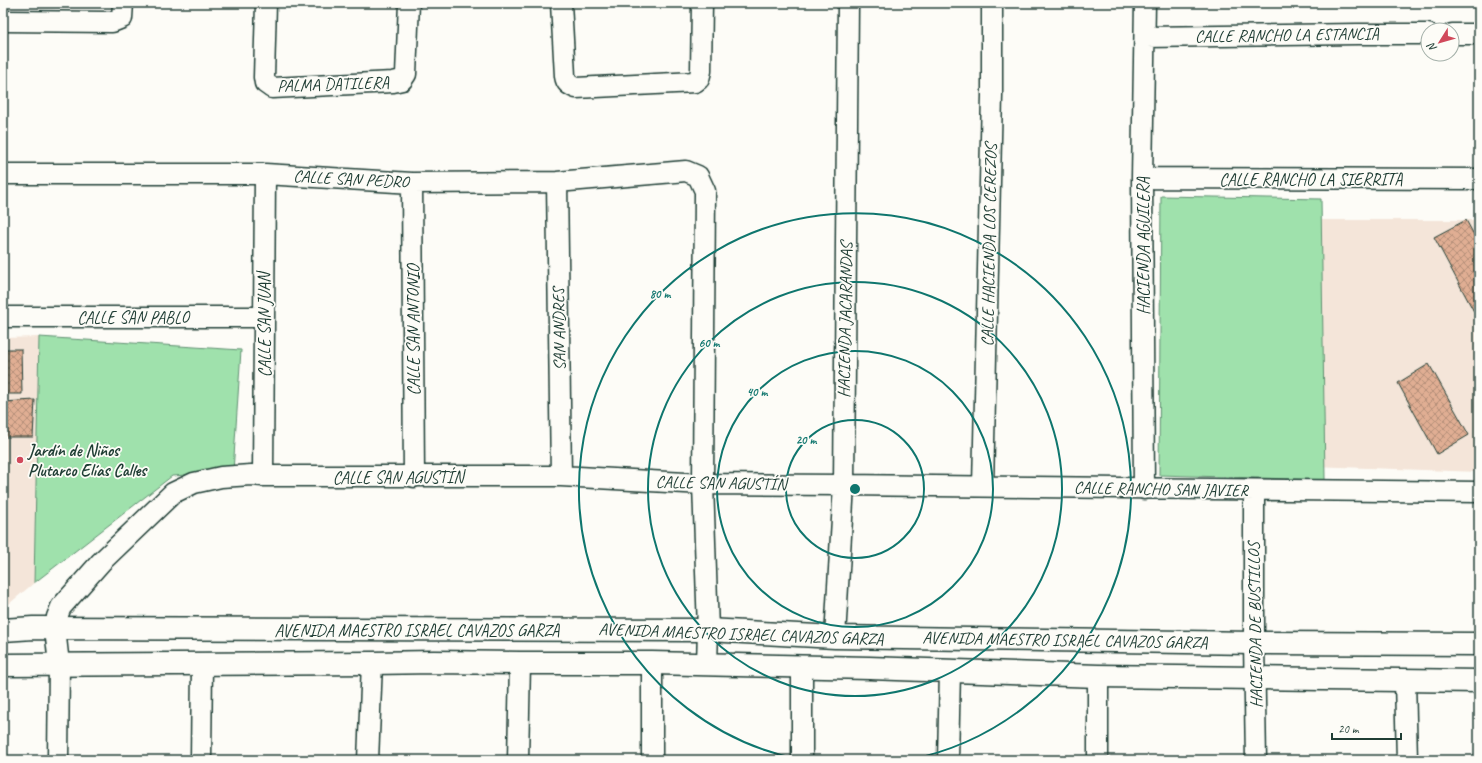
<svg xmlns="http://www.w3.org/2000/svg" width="1482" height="763" viewBox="0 0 1482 763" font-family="Caveat,sans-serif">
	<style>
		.built { fill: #f4e5d9 }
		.green { fill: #9fe1ac; stroke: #5f8f70 }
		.building { fill: url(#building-cross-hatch); stroke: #1f3d34 }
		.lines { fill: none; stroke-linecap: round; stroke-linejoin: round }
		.street-casing { stroke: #1f3d34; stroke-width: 23 }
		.secondary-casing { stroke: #1f3d34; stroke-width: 25 }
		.street { stroke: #fdfcf7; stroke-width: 20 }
		.secondary { stroke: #fdfcf7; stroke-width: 22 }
		.ring { fill: none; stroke: #0f766e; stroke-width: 2 }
		.poi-dot { fill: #d1495b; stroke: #fdfcf7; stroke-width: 1.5 }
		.labels { text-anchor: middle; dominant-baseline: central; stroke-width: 3.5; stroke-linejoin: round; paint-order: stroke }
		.street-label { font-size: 17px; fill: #1f3d34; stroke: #fdfcf7 }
		.poi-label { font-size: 17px; font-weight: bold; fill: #1f3d34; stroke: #fdfcf7; text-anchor: start }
		.centre { fill: #0f766e; stroke: #fdfcf7; stroke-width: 2 }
		.ring-label { font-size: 12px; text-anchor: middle; font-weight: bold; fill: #0f766e; stroke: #fdfcf7; stroke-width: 3.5; stroke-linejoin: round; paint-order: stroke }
	</style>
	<defs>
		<pattern id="building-cross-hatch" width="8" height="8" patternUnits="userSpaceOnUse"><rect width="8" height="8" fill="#e0ae93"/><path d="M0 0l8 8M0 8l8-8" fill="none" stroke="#b58f79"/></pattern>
	</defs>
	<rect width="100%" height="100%" fill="#fdfcf7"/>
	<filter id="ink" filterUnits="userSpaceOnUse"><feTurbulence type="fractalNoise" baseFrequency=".025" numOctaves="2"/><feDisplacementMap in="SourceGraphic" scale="8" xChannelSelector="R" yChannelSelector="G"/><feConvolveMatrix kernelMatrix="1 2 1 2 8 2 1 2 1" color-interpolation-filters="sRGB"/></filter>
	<g filter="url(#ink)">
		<path class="built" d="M 1312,220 L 1479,220 L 1479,472 L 1312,466 Z
			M 39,337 L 34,583 L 4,608 L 3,338 Z"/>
		<path class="green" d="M 1161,196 L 1321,199 L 1325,480 L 1159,475 Z
			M 39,337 L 241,350 L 233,472 L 172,476 L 34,583 Z"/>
		<path class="building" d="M 1466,220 L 1479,244 L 1479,321 L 1434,237 Z
			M 3,349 L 21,349 L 22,394 L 3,394 Z
			M 1429,364 L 1469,435 L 1437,454 L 1398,383 Z
			M 35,400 L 33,437 L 3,437 L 3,402 Z"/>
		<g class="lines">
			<defs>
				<path id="street" d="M 266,3 L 264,77 L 265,83 L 272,88 L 393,82 L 402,80 L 406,74 L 409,3
					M 561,3 L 565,76 C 566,83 569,85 576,88 L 695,82 L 699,79 L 701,71 L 702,3
					M 3,21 L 112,22 L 122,18 L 123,3
					M 1452,34 L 1479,34
					M 1145,37 L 1358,34 L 1428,34
					M 3,174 L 265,174 L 412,183 L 557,182 L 686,171 L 698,176 L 705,191 L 703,484 L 708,630 L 707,664
					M 1142,178 L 1479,179
					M 557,182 L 561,476
					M 412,183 L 414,477
					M 3,317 L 264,317
					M 263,476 L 265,174
					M 983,486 L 992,95 L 992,3
					M 1144,489 L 1142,178 L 1145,3
					M 1254,490 L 1254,643 L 1256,760
					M 835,637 L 844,485 L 848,3
					M 652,663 L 652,760
					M 1405,680 L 1407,760
					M 58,760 L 59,664 L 55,629 L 57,617 L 61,607 L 101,562 L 173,493 L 194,483 L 221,477 L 251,475 L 263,476 L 561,476 L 703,484 L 844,485 L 1479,492
					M 201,760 L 202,664
					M 368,760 L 372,663
					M 518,760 L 520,663
					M 802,760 L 802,667
					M 948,760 L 950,671
					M 1098,760 L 1098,676"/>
				<path id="secondary" d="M 3,630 L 33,628 L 708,630 L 835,637 L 1254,643 L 1479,644
					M 3,665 L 372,663 L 434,662 L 520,663 L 652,663 L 869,668 L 1098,676 L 1479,681"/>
			</defs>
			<use href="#street" class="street-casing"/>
			<use href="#secondary" class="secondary-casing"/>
			<use href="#street" class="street"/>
			<use href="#secondary" class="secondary"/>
		</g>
	</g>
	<g class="ring">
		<circle cx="855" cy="489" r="69"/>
		<circle cx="855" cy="489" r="138"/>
		<circle cx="855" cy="489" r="207"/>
		<path d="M802 760A276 276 0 1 1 908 760"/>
	</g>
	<circle class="poi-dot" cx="20" cy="460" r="4"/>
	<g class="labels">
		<g class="street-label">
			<text transform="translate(1287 35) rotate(-1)">CALLE RANCHO LA ESTANCIA</text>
			<text transform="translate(333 84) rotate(-2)">PALMA DATILERA</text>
			<text transform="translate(351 179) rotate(3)">CALLE SAN PEDRO</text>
			<text x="1311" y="179">CALLE RANCHO LA SIERRITA</text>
			<text transform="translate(989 245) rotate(-89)">CALLE HACIENDA LOS CEREZOS</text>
			<text transform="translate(1143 246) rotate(-90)">HACIENDA AGUILERA</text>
			<text x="133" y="317">CALLE SAN PABLO</text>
			<text transform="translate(845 320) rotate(-89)">HACIENDA JACARANDAS</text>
			<text transform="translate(264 325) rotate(-90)">CALLE SAN JUAN</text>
			<text transform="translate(559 329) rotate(-91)">SAN ANDRES</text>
			<text transform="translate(413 330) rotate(-90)">CALLE SAN ANTONIO</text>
			<text x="398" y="477">CALLE SAN AGUSTÍN</text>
			<text transform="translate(721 483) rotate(1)">CALLE SAN AGUSTÍN</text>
			<text transform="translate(1161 489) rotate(1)">CALLE RANCHO SAN JAVIER</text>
			<text transform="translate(1255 625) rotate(-91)">HACIENDA DE BUSTILLOS</text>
			<text x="417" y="630">AVENIDA MAESTRO ISRAEL CAVAZOS GARZA</text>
			<text transform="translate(741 634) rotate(2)">AVENIDA MAESTRO ISRAEL CAVAZOS GARZA</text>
			<text transform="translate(1065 640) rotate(1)">AVENIDA MAESTRO ISRAEL CAVAZOS GARZA</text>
		</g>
		<g class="poi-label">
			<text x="28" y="450">Jardín de Niños<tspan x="28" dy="20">Plutarco Elías Calles</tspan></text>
		</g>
	</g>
	<circle cx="855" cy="489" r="6" class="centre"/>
	<g class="ring-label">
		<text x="660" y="298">80 m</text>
		<text x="709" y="347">60 m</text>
		<text x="757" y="396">40 m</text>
		<text x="806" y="444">20 m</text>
	</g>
	<rect width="1482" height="763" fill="none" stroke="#fdfcf7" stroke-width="16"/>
	<rect x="8" y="8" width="1466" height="747" fill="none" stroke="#1f3d34" stroke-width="1.5" filter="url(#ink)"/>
	<g transform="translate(1440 42) rotate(233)"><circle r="19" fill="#fdfcf7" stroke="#a4b0a9"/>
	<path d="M0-3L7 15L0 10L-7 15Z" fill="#d1495b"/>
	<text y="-6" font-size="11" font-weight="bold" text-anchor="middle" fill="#1f3d34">N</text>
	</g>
	<path d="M1332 733v6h69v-6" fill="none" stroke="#1f3d34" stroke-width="2"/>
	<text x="1338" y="733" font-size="12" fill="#1f3d34" stroke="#fdfcf7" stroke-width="3" paint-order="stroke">20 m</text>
</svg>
